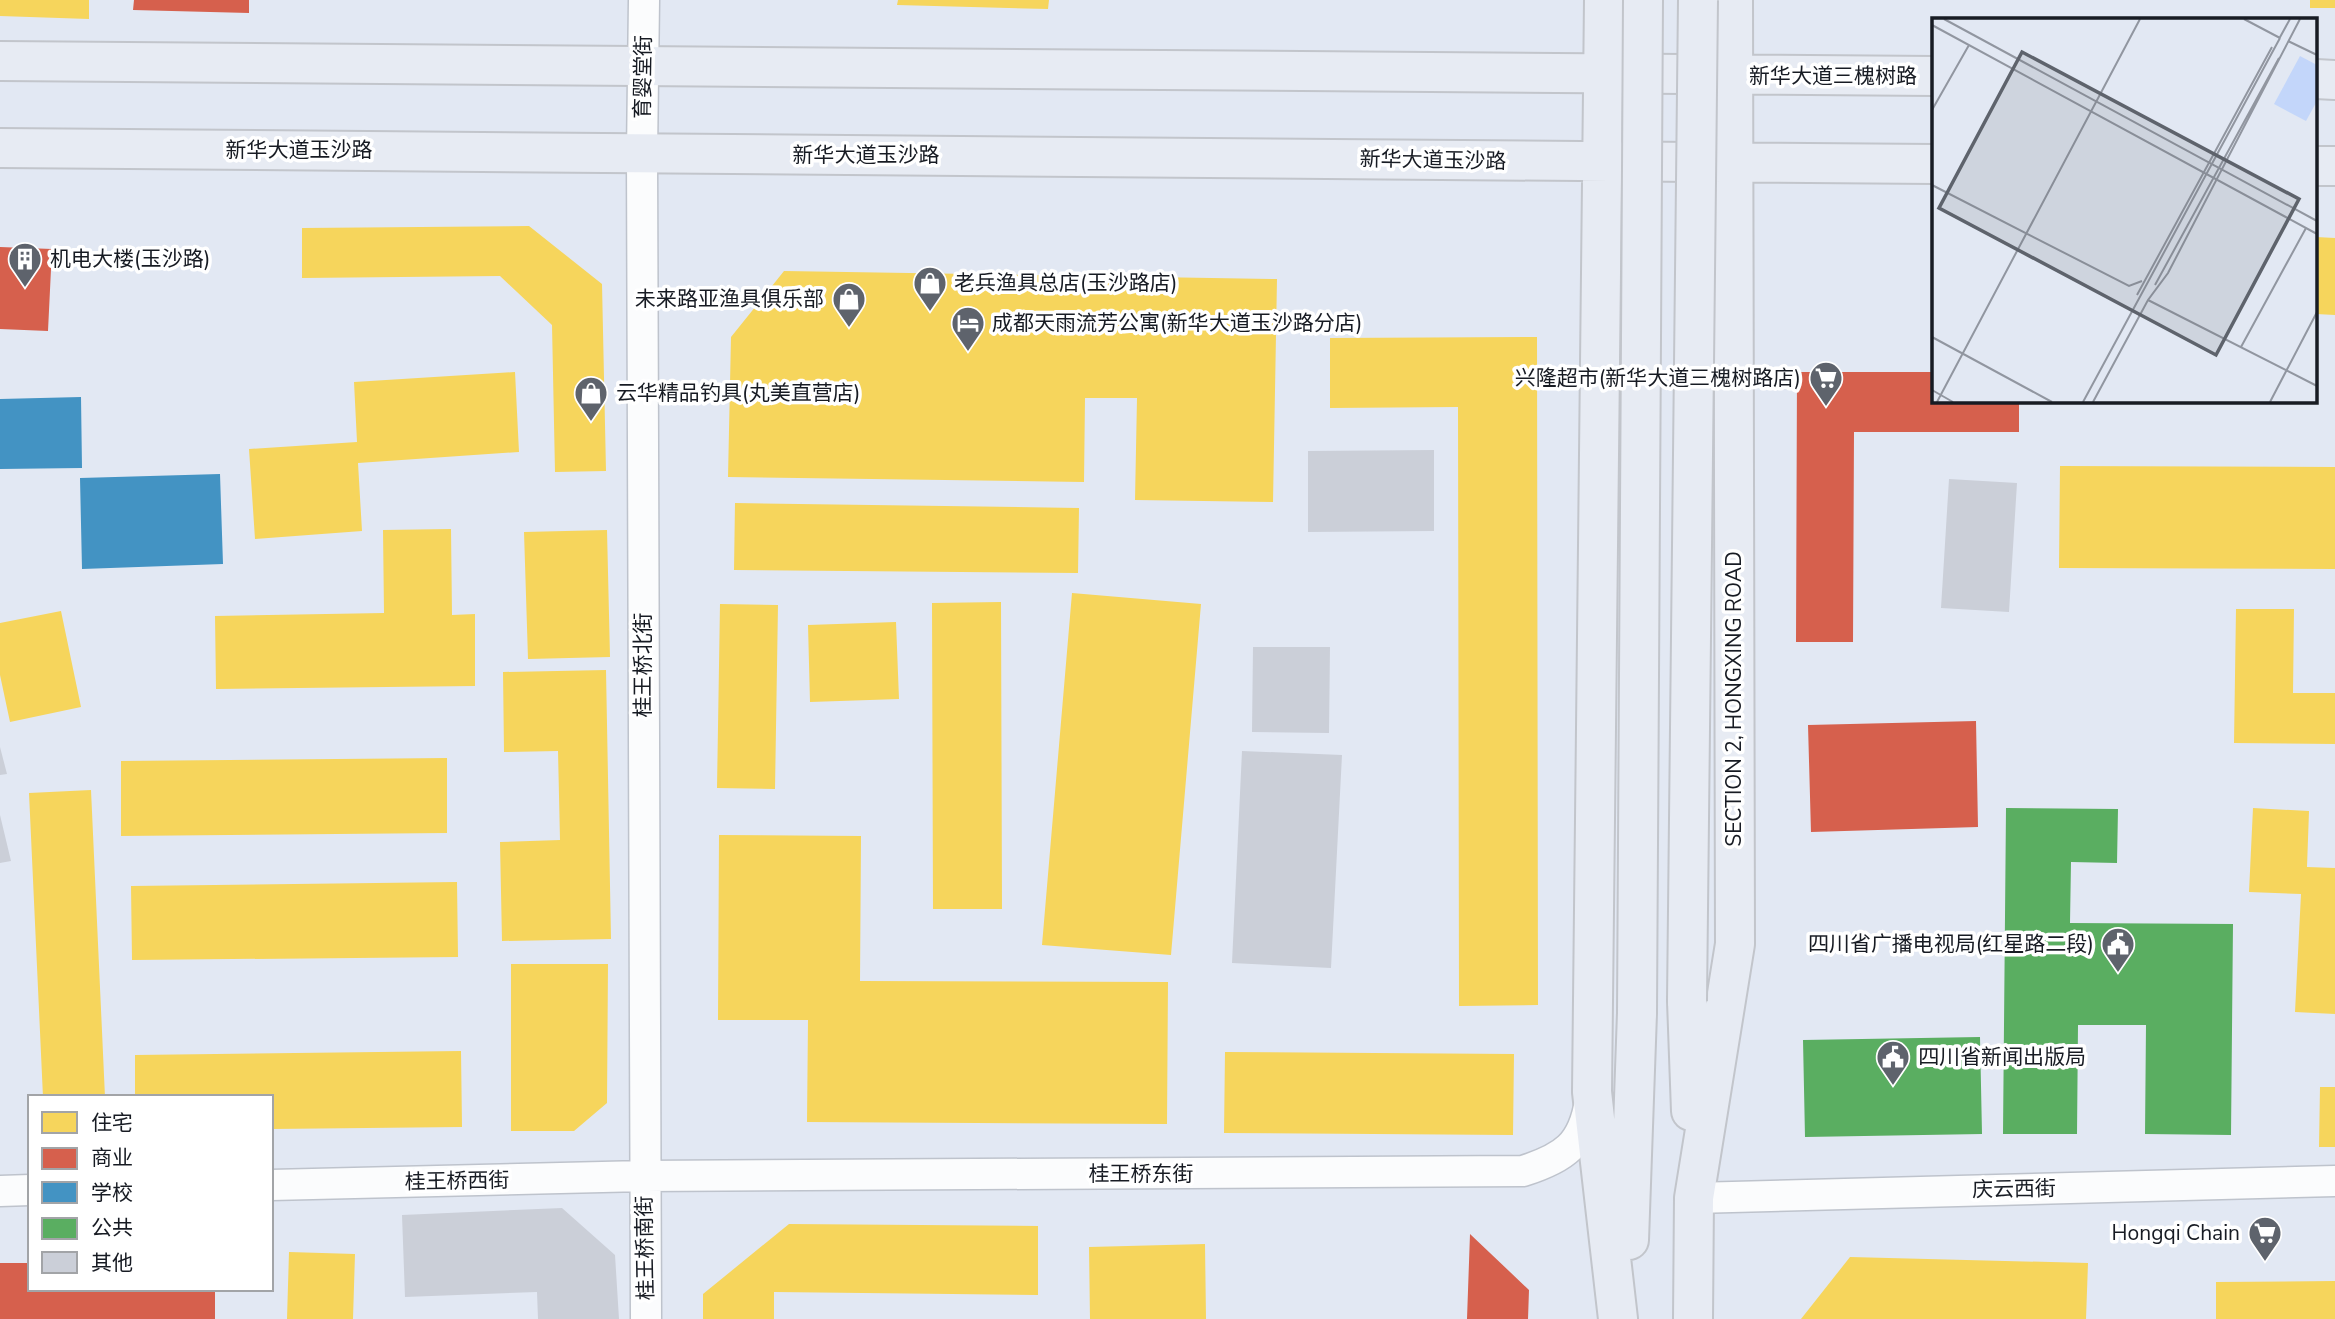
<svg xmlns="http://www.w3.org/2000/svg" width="2335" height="1319" viewBox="0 0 2335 1319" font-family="'Nunito Sans','Noto Sans SC',sans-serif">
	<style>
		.homes { fill: #f6d55c }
		.shops { fill: #d6604d }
		.schools { fill: #4393c3 }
		.public { fill: #5aae61 }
		.building { fill: #cbcfd8 }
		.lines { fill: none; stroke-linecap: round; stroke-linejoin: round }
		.street-casing { stroke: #bec3cc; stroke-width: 33 }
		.primary-casing { stroke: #c2c5cb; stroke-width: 42 }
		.street { stroke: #fbfcfd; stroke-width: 30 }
		.primary { stroke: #e7ebf3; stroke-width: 38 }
		.primary-bridge-casing { stroke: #c2c5cb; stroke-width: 42; stroke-linecap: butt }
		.primary-bridge { stroke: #e7ebf3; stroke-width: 38 }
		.labels { text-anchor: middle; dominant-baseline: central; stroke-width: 7; stroke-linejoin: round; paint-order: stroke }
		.street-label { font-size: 21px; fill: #171b23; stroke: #fff }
		.poi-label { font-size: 21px; fill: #171b23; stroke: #fff; text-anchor: start }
		.inset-road { fill: none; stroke: #9196a0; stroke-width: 2 }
		.view { fill: #5e636c; fill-opacity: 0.15; stroke: #5e636c; stroke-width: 3.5 }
		.inset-edge { fill: none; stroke: #171b23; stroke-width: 3.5 }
	</style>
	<rect width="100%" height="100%" fill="#e2e8f3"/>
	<path class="homes" d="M 0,0 L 89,0 L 89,19 L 0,16 Z
		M 898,0 L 1049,0 L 1048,9 L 897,5 Z
		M 2310,0 L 2335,0 L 2335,8 L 2310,8 Z
		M 529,226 L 602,284 L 606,471 L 555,472 L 552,325 L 500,276 L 302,278 L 302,228 Z
		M 2316,237 L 2335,238 L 2335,315 L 2316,314 Z
		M 784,271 L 1277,279 L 1273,502 L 1135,500 L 1137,398 L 1085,398 L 1084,482 L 728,477 L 731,337 Z
		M 1537,337 L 1538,1005 L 1459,1006 L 1458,407 L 1330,408 L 1330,338 Z
		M 515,372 L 519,452 L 358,463 L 362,531 L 255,539 L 249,449 L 357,442 L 354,382 Z
		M 2060,466 L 2335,467 L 2335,569 L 2059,568 Z
		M 735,503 L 1079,508 L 1078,573 L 734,570 Z
		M 451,529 L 452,615 L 475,614 L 475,686 L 216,689 L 215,616 L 384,613 L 383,530 Z
		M 607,530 L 610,657 L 528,659 L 524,532 Z
		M 1072,593 L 1201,604 L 1171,955 L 1042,945 Z
		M 1001,602 L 1002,909 L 933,909 L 932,603 Z
		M 720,604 L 778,605 L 775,789 L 717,788 Z
		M 2236,609 L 2294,609 L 2293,693 L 2335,693 L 2335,744 L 2234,743 Z
		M 61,611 L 81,707 L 10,722 L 0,675 L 0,623 Z
		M 896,622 L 899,699 L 810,702 L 808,625 Z
		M 606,670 L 611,939 L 502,941 L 500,842 L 560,840 L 558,751 L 504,752 L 503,672 Z
		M 447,758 L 447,833 L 121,836 L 121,761 Z
		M 91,790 L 105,1097 L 43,1097 L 29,793 Z
		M 2253,808 L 2309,811 L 2307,867 L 2335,868 L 2335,1014 L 2295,1012 L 2301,894 L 2249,892 Z
		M 719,835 L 861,836 L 860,981 L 1168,982 L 1167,1124 L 807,1122 L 808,1020 L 718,1020 Z
		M 457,882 L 458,957 L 132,960 L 131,886 Z
		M 511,964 L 608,964 L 607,1103 L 574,1131 L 511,1131 Z
		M 461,1051 L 462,1127 L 271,1129 L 271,1097 L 135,1097 L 135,1055 Z
		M 1225,1052 L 1514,1054 L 1513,1135 L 1224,1133 Z
		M 2320,1087 L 2335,1087 L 2335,1147 L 2319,1147 Z
		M 789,1224 L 1038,1226 L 1038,1295 L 774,1292 L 774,1319 L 703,1319 L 703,1294 Z
		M 1205,1244 L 1206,1319 L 1090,1319 L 1089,1247 Z
		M 289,1252 L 355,1254 L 353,1319 L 287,1319 Z
		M 1850,1257 L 2088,1263 L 2086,1319 L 1801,1319 Z
		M 2335,1281 L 2335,1319 L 2216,1319 L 2216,1282 Z"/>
	<path class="shops" d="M 134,0 L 249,0 L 249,13 L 133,10 Z
		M 0,247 L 52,249 L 48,331 L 0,329 Z
		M 1797,372 L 1934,372 L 1934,401 L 2019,401 L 2019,432 L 1854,432 L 1853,642 L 1796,642 Z
		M 1976,721 L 1978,827 L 1811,832 L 1808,725 Z
		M 1470,1234 L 1529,1290 L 1528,1319 L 1467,1319 Z
		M 0,1263 L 30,1263 L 30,1289 L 215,1289 L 215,1319 L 0,1319 Z"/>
	<path class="schools" d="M 81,397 L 82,468 L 0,469 L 0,399 Z
		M 220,474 L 223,564 L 82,569 L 80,478 Z"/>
	<path class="public" d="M 2006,808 L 2118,809 L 2117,863 L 2071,862 L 2070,923 L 2233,924 L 2231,1135 L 2145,1134 L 2146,1025 L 2078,1025 L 2077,1134 L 2003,1134 Z
		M 1980,1037 L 1982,1134 L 1805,1137 L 1803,1040 Z"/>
	<path class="building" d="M 1434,450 L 1434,531 L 1308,532 L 1308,451 Z
		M 1949,479 L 2017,483 L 2009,612 L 1941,608 Z
		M 1253,647 L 1330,647 L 1329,733 L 1252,732 Z
		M 0,747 L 7,774 L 0,775 Z
		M 1242,751 L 1342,755 L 1331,968 L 1232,963 Z
		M 0,815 L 11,861 L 0,863 Z
		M 562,1208 L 615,1255 L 619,1319 L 538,1319 L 537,1292 L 405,1297 L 402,1215 Z"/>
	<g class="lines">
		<defs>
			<path id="street" d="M 644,0 L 642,154 L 646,1319
				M 271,1185 L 644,1176 L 1523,1171 C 1564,1158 1583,1145 1590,1101
				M 0,1191 L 30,1190
				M 1694,1198 L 2335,1181"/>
			<path id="primary" d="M 1604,0 L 1592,1092 L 1618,1319
				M 0,61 L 1934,76
				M 2316,79 L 2335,80
				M 0,148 L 1934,164
				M 2316,166 L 2335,166
				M 1687,1001 L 1691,1111
				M 1629,1240 L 1637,1013
				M 1693,1319 L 1694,1198 L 1735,944 L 1733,0"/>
		</defs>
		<use href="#street" class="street-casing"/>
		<use href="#primary" class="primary-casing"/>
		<use href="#street" class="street"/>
		<use href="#primary" class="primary"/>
		<defs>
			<path id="primary-bridge" d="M 1687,1001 L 1698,0
				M 1637,1013 L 1643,0"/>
		</defs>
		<use href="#primary-bridge" class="primary-bridge-casing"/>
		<use href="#primary-bridge" class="primary-bridge"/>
	</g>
	<defs>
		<symbol id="building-pin" viewBox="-11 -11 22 30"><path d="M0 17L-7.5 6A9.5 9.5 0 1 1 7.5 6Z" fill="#5e636c" stroke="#fff"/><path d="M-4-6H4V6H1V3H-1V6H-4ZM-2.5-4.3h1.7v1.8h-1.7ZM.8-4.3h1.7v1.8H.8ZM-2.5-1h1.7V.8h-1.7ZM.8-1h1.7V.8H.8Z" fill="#fff"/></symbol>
		<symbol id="shop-pin" viewBox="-11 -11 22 30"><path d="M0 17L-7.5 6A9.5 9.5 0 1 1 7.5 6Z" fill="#5e636c" stroke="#fff"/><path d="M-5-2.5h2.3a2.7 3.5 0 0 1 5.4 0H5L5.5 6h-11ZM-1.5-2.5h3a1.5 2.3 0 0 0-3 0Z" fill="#fff"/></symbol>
		<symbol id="hotel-pin" viewBox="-11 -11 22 30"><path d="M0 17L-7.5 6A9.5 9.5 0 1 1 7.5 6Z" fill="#5e636c" stroke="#fff"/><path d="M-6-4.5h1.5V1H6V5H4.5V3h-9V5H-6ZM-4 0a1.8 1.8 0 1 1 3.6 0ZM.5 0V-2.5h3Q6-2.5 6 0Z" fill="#fff"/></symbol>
		<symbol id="supermarket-pin" viewBox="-11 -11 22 30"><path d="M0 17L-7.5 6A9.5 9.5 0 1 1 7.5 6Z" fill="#5e636c" stroke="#fff"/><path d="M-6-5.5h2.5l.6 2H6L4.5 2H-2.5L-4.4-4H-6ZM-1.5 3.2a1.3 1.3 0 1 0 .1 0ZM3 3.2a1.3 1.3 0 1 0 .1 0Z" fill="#fff"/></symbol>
		<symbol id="civic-pin" viewBox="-11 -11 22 30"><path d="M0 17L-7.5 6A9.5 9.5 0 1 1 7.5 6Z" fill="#5e636c" stroke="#fff"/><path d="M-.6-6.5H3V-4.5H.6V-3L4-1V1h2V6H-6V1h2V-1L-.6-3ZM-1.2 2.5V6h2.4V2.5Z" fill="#fff"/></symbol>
	</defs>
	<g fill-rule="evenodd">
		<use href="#building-pin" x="6" y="240" width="38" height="52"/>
		<use href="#shop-pin" x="911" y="264" width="38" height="52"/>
		<use href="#shop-pin" x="830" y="280" width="38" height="52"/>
		<use href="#hotel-pin" x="949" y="304" width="38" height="52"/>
		<use href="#supermarket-pin" x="1807" y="359" width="38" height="52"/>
		<use href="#shop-pin" x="572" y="374" width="38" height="52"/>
		<use href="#civic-pin" x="2099" y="925" width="38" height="52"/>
		<use href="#civic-pin" x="1874" y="1038" width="38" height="52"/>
		<use href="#supermarket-pin" x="2246" y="1214" width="38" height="52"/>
	</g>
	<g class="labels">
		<g class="street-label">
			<text x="1833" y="76">新华大道三槐树路</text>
			<text transform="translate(643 77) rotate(-89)">育婴堂街</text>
			<text x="299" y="150">新华大道玉沙路</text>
			<text x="866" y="155">新华大道玉沙路</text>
			<text transform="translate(1433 160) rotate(1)">新华大道玉沙路</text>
			<text transform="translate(643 665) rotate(-90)">桂王桥北街</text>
			<text transform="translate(1734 699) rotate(-90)">SECTION 2, HONGXING ROAD</text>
			<text x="1141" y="1174">桂王桥东街</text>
			<text transform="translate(457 1181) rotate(-1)">桂王桥西街</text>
			<text transform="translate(2014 1189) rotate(-1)">庆云西街</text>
			<text transform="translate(645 1248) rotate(-91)">桂王桥南街</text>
		</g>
		<g class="poi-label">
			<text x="50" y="259">机电大楼(玉沙路)</text>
			<text x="954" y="283">老兵渔具总店(玉沙路店)</text>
			<text x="824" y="299" text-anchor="end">未来路亚渔具俱乐部</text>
			<text x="992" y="323">成都天雨流芳公寓(新华大道玉沙路分店)</text>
			<text x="1801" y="378" text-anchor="end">兴隆超市(新华大道三槐树路店)</text>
			<text x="616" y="393">云华精品钓具(丸美直营店)</text>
			<text x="2094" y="944" text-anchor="end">四川省广播电视局(红星路二段)</text>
			<text x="1918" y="1057">四川省新闻出版局</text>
			<text x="2240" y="1233" text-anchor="end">Hongqi Chain</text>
		</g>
	</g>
	<g transform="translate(1932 18)">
		<rect width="385" height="385" fill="#e2e8f3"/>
		<path d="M 368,38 L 385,47 L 385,83 L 374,103 L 342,86 Z" fill="#c3d6fa"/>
		<path class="inset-road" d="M 12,1 L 385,203M 312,1 L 348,20M 0,7 L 385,216M 347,21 L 358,1M 356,23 L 385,37M 0,92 L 37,27M 0,167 L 197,268 L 210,263M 223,267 L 347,40M 205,277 L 340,29M 216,282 L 385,368M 0,319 L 120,384M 309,329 L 374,210M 0,372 L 21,384M 5,384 L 208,1M 151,384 L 348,20M 161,384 L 216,282 L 236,255 L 368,1M 338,384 L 385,294"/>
		<path class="view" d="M 90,34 L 367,181 L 284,337 L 7,190 Z"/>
		<rect width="385" height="385" class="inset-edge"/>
	</g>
	<rect x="28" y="1095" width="245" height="196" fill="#ffffff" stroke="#a2a4a7" stroke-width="2"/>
	<rect x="42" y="1112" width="35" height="21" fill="#f6d55c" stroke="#a2a4a7" stroke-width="2"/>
	<text x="91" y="1130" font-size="21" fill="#171b23">住宅</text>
	<rect x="42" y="1148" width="35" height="21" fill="#d6604d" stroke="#a2a4a7" stroke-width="2"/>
	<text x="91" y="1165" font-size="21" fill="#171b23">商业</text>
	<rect x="42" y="1182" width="35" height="21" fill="#4393c3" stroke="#a2a4a7" stroke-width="2"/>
	<text x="91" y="1200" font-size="21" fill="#171b23">学校</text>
	<rect x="42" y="1218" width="35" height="21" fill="#5aae61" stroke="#a2a4a7" stroke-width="2"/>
	<text x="91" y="1235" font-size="21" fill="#171b23">公共</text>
	<rect x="42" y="1252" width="35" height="21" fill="#cbcfd8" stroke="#a2a4a7" stroke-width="2"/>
	<text x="91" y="1270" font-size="21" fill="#171b23">其他</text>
</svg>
